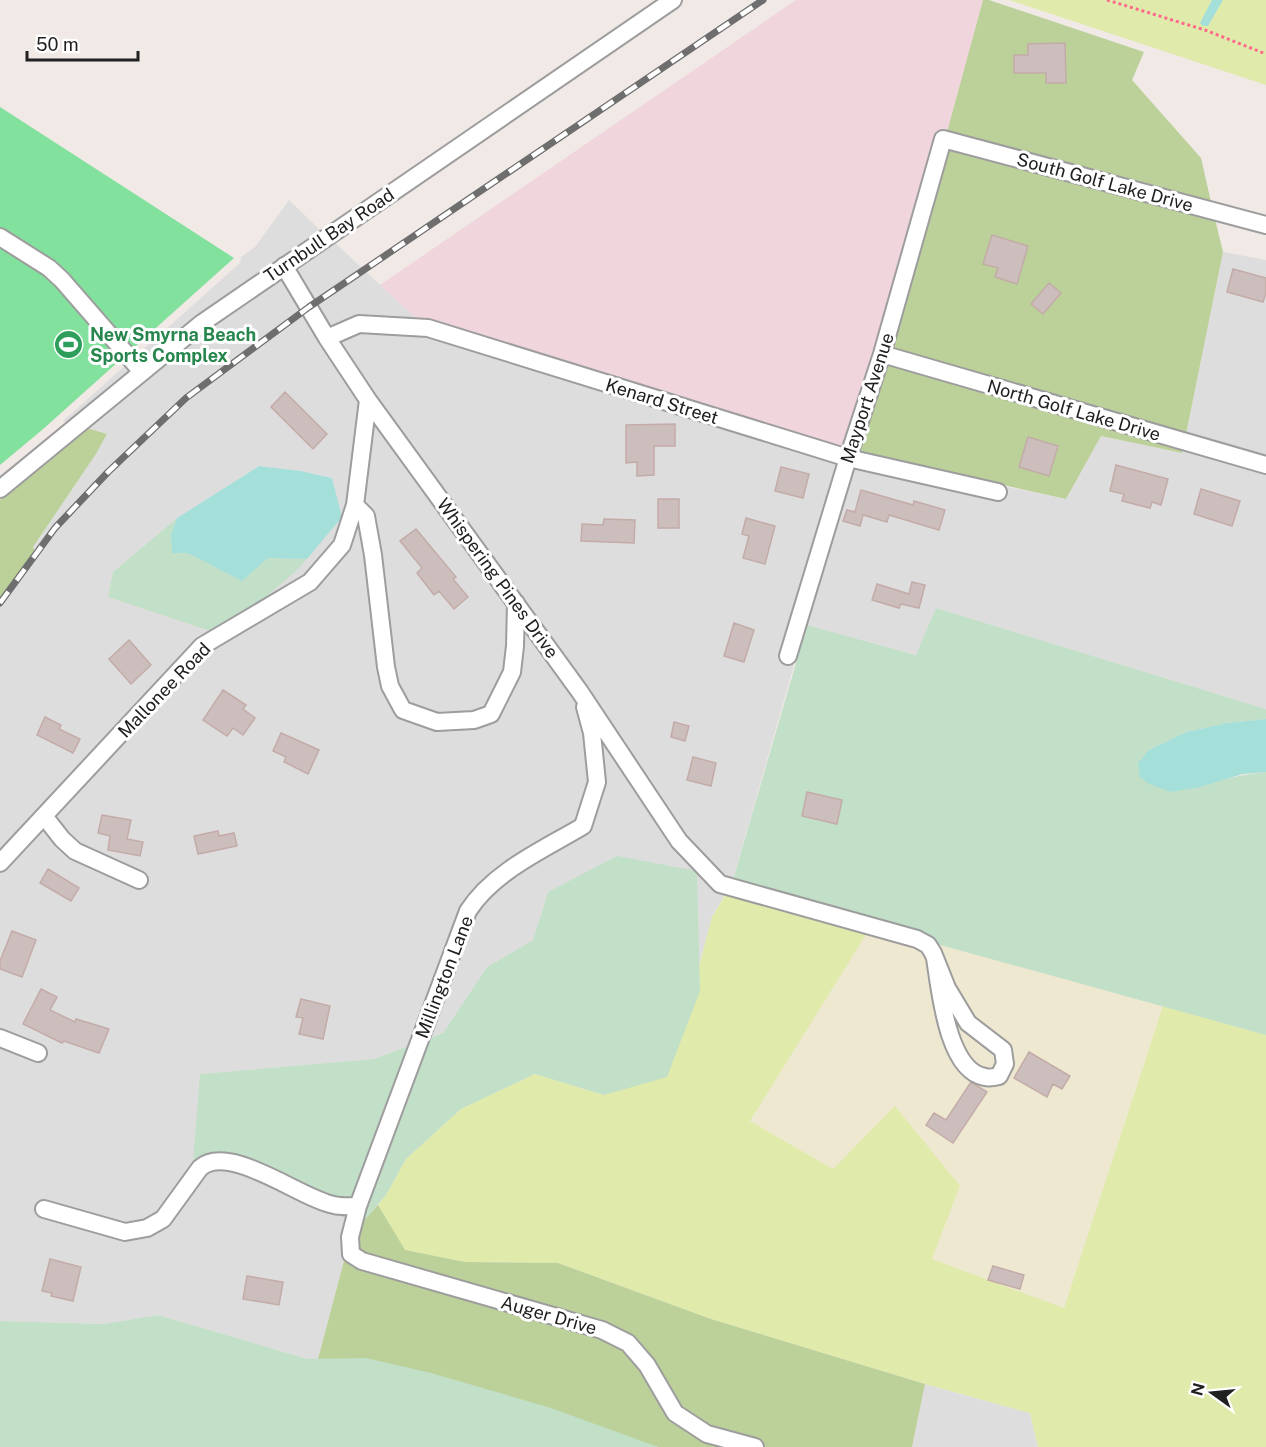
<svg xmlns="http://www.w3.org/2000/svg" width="1266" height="1447" viewBox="0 0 1266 1447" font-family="'Public Sans',sans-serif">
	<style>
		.residential { fill: #dedddd; fill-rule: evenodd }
		.commercial { fill: #f1d5dd }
		.farmland { fill: #efe8d1 }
		.grass { fill: #e0ebab }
		.forest { fill: #bcd19a }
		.wetland { fill: #c2dfc8 }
		.pitch { fill: #82e19d }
		.water { fill: #a5dfd9 }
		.building { fill: #ccbebc; stroke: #c3aba8; stroke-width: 1.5 }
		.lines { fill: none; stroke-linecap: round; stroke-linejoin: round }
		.minor-casing { stroke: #9d9d9d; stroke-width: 20 }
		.path { stroke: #fd6a8b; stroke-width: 3; stroke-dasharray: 3 3; stroke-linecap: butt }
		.minor { stroke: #fff; stroke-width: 16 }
		.rail-casing { stroke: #6e6e6e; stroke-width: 7 }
		.rail { stroke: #fff; stroke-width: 4.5; stroke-dasharray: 14; stroke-linecap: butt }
		.labels { text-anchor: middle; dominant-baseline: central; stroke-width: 6; stroke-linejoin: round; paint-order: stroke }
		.street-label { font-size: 18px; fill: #202020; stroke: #fff }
		.leisure-label { font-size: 18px; font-weight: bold; fill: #27864d; stroke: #fff; text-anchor: start }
	</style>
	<rect width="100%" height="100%" fill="#f0e9e6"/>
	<path class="residential" d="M 289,200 L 321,231 L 197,317 L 68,423 L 63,421 L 240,263 L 241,257 L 255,247 Z
		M 334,242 L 417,319 L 361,332 L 427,335 L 838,463 L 778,660 L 794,665 L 732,883 L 712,917 L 699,966 L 697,871 L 548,892 L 533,940 L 487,967 L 443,1033 L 374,1059 L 200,1074 L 262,1172 L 354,1223 L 318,1359 L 308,1359 L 158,1315 L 104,1324 L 0,1321 L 0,605 L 35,551 L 33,547 L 96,454 L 107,434 L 87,428 L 208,329 ZM 360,391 L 377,394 L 363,514 L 346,511 ZM 259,466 L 301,471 L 332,478 L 113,572 L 177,518 Z
		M 1223,252 L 1266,260 L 1266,457 L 1186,434 Z
		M 1101,436 L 1182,453 L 1183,449 L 1266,473 L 1266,709 L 936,608 L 917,655 L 807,625 L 854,468 L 1004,501 L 1007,487 L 1066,499 Z
		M 925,1384 L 1030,1413 L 1038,1447 L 912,1447 Z"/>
	<path class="commercial" d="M 796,0 L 983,0 L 947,132 L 937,130 L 874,352 L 842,449 L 417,319 L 380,285 Z"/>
	<path class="farmland" d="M 872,925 L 1163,1006 L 1064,1308 L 932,1259 L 960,1186 L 895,1107 L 833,1169 L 750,1121 Z"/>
	<path class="grass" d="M 1009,0 L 1266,0 L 1266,85 Z
		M 732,883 L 872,925 L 750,1121 L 833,1169 L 895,1106 L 960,1186 L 932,1259 L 1064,1308 L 1163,1006 L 1266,1035 L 1266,1447 L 1038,1447 L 1030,1413 L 925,1384 L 711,1319 L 558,1263 L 465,1262 L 404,1250 L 378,1205 L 386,1195 L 406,1159 L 461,1109 L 535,1074 L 604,1095 L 700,991 L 699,966 L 712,917 Z"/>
	<path class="forest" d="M 983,0 L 989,0 L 1144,52 L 1132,80 L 1201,158 L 1211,202 L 947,132 Z
		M 950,149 L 1215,219 L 1223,252 L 1186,434 L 892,349 Z
		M 888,364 L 1183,449 L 1182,453 L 1101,436 L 1066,499 L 859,453 Z
		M 87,428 L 107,434 L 96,454 L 33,547 L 35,551 L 0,605 L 0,500 Z
		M 378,1205 L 405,1250 L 465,1262 L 558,1263 L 711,1319 L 925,1384 L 912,1447 L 658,1447 L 318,1359 L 354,1223 L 363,1221 Z"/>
	<path class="wetland" d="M 177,518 L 171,534 L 188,553 L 242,581 L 268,558 L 307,559 L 296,571 L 222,635 L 108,597 L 113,572 Z
		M 936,608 L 1266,709 L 1266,719 L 1227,723 L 1186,732 L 1149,750 L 1138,764 L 1171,792 C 1203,786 1234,775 1266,772 L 1266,1035 L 731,887 L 807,625 L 916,655 Z
		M 617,856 L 697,871 L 700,991 L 667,1077 L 604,1095 L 535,1074 L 461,1109 L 406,1159 L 386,1195 L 363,1222 L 354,1223 L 262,1172 L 193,1163 L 200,1074 L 374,1059 L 443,1033 L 487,967 L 533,940 L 548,892 Z
		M 158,1315 L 308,1359 L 366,1358 L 431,1373 L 551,1408 L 658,1447 L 0,1447 L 0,1321 L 104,1324 Z"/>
	<path class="pitch" d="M 0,107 L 234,258 L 42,430 L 0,465 Z"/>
	<path class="water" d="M 1212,0 L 1223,0 L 1208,26 L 1203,26 L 1200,23 Z
		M 259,466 L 301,471 L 332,478 L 342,517 L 307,559 L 268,558 L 242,581 L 188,553 L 172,553 L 171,534 L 177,518 Z
		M 1266,719 L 1266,772 L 1243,774 L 1200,787 L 1171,792 L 1149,784 L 1140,777 L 1138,763 L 1149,750 L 1186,732 L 1227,723 Z"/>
	<path class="building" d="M 1065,43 L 1066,83 L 1046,83 L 1046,73 L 1014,73 L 1014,55 L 1028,55 L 1028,44 Z
		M 992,235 L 1028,246 L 1017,284 L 995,277 L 998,268 L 983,264 Z
		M 1233,269 L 1266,278 L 1266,293 L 1263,302 L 1227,292 Z
		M 1049,283 L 1061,293 L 1043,314 L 1031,304 Z
		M 285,392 L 327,434 L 313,449 L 271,407 Z
		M 675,424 L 675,446 L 654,446 L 654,475 L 637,476 L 637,462 L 626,463 L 626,425 Z
		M 1028,437 L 1058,446 L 1049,476 L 1019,467 Z
		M 1116,465 L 1168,479 L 1161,505 L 1152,502 L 1150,508 L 1122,501 L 1124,494 L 1110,491 Z
		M 781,467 L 809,474 L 803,498 L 775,491 Z
		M 1201,489 L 1240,501 L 1232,526 L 1194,514 Z
		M 861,490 L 913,505 L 914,501 L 945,510 L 939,530 L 889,515 L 887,522 L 863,515 L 860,526 L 843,521 L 847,510 L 855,512 Z
		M 658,499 L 679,499 L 679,528 L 658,528 Z
		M 746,518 L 775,526 L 765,564 L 743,558 L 749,536 L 742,534 Z
		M 604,519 L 635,520 L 634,543 L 581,541 L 582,524 L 603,525 Z
		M 416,529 L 456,577 L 453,579 L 468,597 L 454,609 L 439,591 L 434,595 L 417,573 L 422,568 L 400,541 Z
		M 912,582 L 925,585 L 919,608 L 901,604 L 899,608 L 872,600 L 877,584 L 909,594 Z
		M 734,623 L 754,630 L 744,662 L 724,656 Z
		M 129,640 L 151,665 L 131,684 L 109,659 Z
		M 223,690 L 246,705 L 243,709 L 255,718 L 243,735 L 233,728 L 227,736 L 203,720 Z
		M 45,717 L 61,725 L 59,729 L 80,739 L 73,753 L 37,735 Z
		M 674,722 L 689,726 L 685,741 L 671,737 Z
		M 281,733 L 319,750 L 308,774 L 284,762 L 286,757 L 273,751 Z
		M 693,757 L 716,763 L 711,786 L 687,780 Z
		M 807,792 L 842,800 L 837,824 L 802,816 Z
		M 102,815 L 131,820 L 127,839 L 143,842 L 140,856 L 108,850 L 110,836 L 98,833 Z
		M 218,831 L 219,836 L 234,833 L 237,846 L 198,854 L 194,836 Z
		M 48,869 L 79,888 L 71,901 L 40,883 Z
		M 12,931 L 36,940 L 22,977 L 0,969 L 0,961 Z
		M 41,989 L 57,997 L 50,1010 L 75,1022 L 76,1019 L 109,1029 L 99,1053 L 64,1041 L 62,1043 L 23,1024 Z
		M 301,999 L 330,1006 L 323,1039 L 299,1034 L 303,1018 L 296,1017 Z
		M 1029,1052 L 1070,1076 L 1062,1089 L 1053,1084 L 1047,1097 L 1014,1078 Z
		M 971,1082 L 987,1092 L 953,1143 L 926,1125 L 934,1113 L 946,1120 Z
		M 50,1259 L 81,1267 L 73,1301 L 51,1296 L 52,1293 L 42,1291 Z
		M 993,1266 L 1024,1275 L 1020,1289 L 988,1280 Z
		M 247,1276 L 283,1282 L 279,1305 L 243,1299 Z"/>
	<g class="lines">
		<defs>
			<path id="minor" d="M 0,237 L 49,268 L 62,280 L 142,372
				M 284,266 L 327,338 L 368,400 L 580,692 L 679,841 L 720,884 L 917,939 L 928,945 L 933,953 L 947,988 L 968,1023 L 1003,1050 L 1005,1064 L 999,1076 C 995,1077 989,1078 985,1077 C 947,1071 940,989 935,958
				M 327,338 L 359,324 L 428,328 L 848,458 L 998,492
				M 882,354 L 1266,465
				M 0,489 L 202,323 L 673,0
				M 355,505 L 366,516 L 373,555 L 386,667 L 390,686 L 403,710 L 437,722 L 474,720 L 491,714 L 512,672 L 515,646 L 516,603
				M 788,656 L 848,458 L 882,354 L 943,139 L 1266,225
				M 585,707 L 592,733 L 597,782 L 583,826 C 543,850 494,871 468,911 L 358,1206 L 350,1237 L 351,1254 L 362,1261 L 602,1330 L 628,1343 L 647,1365 L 675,1413 L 707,1434 L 755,1447
				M 44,816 L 62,839 L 75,851 L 139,880
				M 0,863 L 202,646 L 310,582 L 342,545 L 355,505 L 368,400
				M 0,1038 L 38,1053
				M 44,1209 L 125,1232 L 147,1228 L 163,1219 L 200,1168 C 229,1142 301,1199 334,1205 C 342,1207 350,1206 358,1206"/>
		</defs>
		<use href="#minor" class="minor-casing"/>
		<path class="path" d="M 1107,0 L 1205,30 L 1266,54"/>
		<use href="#minor" class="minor"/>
		<defs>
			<path id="rail" d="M 0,603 L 55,528 L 108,472 L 186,398 L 309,307 L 763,0"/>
		</defs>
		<use href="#rail" class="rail-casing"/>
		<use href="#rail" class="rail"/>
	</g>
	<defs>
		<symbol id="stadium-disc" viewBox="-11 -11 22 22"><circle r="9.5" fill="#2e9e5b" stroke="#fff"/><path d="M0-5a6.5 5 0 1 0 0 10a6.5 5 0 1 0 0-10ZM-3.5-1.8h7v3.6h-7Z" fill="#fff"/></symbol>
	</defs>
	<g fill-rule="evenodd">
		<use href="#stadium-disc" x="52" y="328" width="33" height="33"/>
	</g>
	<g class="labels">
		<g class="street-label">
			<text transform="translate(1105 182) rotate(15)">South Golf Lake Drive</text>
			<text transform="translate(329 235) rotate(-34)">Turnbull Bay Road</text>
			<text transform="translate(867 398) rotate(-72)">Mayport Avenue</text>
			<text transform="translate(662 401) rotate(17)">Kenard Street</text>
			<text transform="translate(1074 410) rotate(16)">North Golf Lake Drive</text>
			<text transform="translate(498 578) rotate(54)">Whispering Pines Drive</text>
			<text transform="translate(164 690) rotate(-46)">Mallonee Road</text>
			<text transform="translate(444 977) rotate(-69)">Millington Lane</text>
			<text transform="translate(549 1315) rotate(16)">Auger Drive</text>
		</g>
		<g class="leisure-label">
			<text x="90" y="334">New Smyrna Beach<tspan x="90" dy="21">Sports Complex</tspan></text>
		</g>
	</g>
	<g transform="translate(1212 1393) rotate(285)" stroke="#ffffff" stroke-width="4.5" paint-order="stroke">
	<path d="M0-4.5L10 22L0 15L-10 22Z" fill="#202020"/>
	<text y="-9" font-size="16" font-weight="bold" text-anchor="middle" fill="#202020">N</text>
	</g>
	<path d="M27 51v9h111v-9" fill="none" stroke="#202020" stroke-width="3"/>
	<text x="36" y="51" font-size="18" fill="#202020" stroke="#ffffff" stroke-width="4.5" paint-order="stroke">50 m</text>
</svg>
